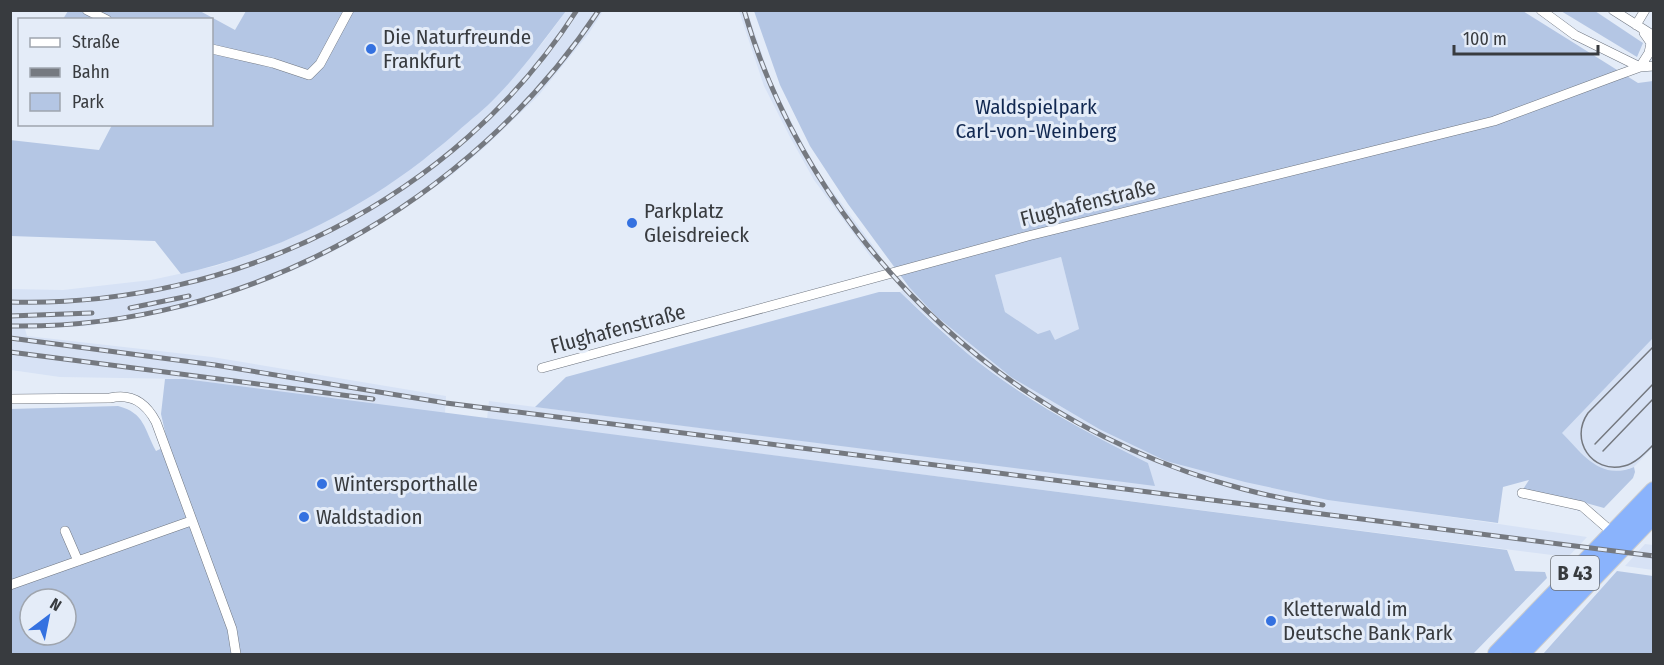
<svg xmlns="http://www.w3.org/2000/svg" width="1664" height="665" viewBox="0 0 1664 665" font-family="'Fira Sans Condensed',sans-serif">
	<style>
		.built { fill: #d7e2f5 }
		.green { fill: #b4c6e4; fill-rule: evenodd }
		.lines { fill: none; stroke-linecap: round; stroke-linejoin: round }
		.street-casing { stroke: #6f7680; stroke-width: 10 }
		.highway-casing { stroke: #cbcccd; stroke-width: 20 }
		.street { stroke: #fff; stroke-width: 9 }
		.highway { stroke: #8ab3fc; stroke-width: 18 }
		.tram { stroke: #757980; stroke-width: 1.5 }
		.rail-casing { stroke: #757980; stroke-width: 5 }
		.rail { stroke: #e4ecf8; stroke-width: 3; stroke-dasharray: 9; stroke-linecap: butt }
		.poi-dot { fill: #3471e0; stroke: #e4ecf8; stroke-width: 2 }
		.labels { text-anchor: middle; dominant-baseline: central; stroke-width: 6; stroke-linejoin: round; paint-order: stroke }
		.shield { fill: #e4ecf8; stroke: #6c7076; stroke-width: 1.5 }
		.shield-label { font-size: 20px; font-weight: bold; fill: #383b3f }
		.poi-label { font-size: 21px; fill: #383b3f; stroke: #e4ecf8; text-anchor: start }
		.park-label { font-size: 21px; fill: #112851; stroke: #e4ecf8 }
		.street-label { font-size: 21px; fill: #383b3f; stroke: #e4ecf8 }
	</style>
	<rect width="100%" height="100%" fill="#e4ecf8"/>
	<path class="built" d="M 566,11 L 603,11 L 589,33 L 538,96 L 486,146 L 447,179 L 347,244 L 308,264 L 267,281 L 192,307 L 87,326 L 25,329 L 27,336 L 212,357 L 446,396 L 445,413 L 404,410 L 185,379 L 60,377 L 11,370 L 11,289 L 63,290 L 151,280 L 216,266 L 257,252 L 296,236 L 430,155 L 495,98 L 544,41 Z
		M 739,11 L 747,11 L 772,83 L 797,133 L 821,176 L 880,255 L 873,260 L 814,180 L 790,137 L 764,86 Z
		M 1061,257 L 1079,329 L 1054,341 L 1038,334 L 1005,312 L 995,275 Z
		M 909,287 L 936,316 L 1011,377 L 1099,429 L 1328,499 L 1587,537 L 1568,557 L 487,419 L 489,401 L 1154,485 L 1148,463 L 1095,436 L 1006,382 L 968,354 L 900,292 Z
		M 1653,338 L 1653,447 L 1634,467 L 1620,471 L 1605,470 L 1592,463 L 1561,433 Z
		M 1645,544 L 1653,545 L 1653,570 L 1625,566 Z"/>
	<path class="green" d="M 68,11 L 200,11 L 235,30 L 246,11 L 566,11 C 544,40 523,69 497,96 C 485,109 470,120 457,132 C 376,203 286,250 181,274 L 155,241 L 11,236 L 10,140 L 99,150 L 112,125 L 212,124 L 212,20 L 63,19 Z
		M 754,11 L 1523,11 L 1638,83 L 1653,81 L 1653,338 L 1562,433 C 1583,454 1600,481 1634,467 L 1635,472 L 1633,478 L 1604,508 L 1586,503 L 1579,511 L 1565,504 L 1518,497 L 1529,480 L 1503,487 L 1498,523 L 1328,500 L 1245,482 L 1166,461 L 1099,429 L 1011,377 L 936,316 L 909,287 L 848,204 L 810,146 L 780,85 ZM 1061,257 L 1079,329 L 1055,340 L 1050,330 L 1038,334 L 1005,312 L 995,275 Z
		M 1561,11 L 1595,11 L 1643,43 L 1637,57 Z
		M 879,292 L 900,292 C 922,313 944,334 968,354 C 1022,398 1085,432 1148,463 L 1155,486 L 535,407 L 566,377 Z
		M 165,379 L 185,379 L 1507,550 L 1515,571 L 1545,572 L 1547,578 L 1473,654 L 11,654 L 10,409 L 118,406 C 145,413 144,429 156,451 L 168,445 L 161,414 ZM 30,599 L 66,599 L 66,635 L 30,635 Z
		M 1617,571 L 1653,576 L 1653,654 L 1543,654 Z"/>
	<g class="lines">
		<defs>
			<path id="street" d="M 87,10 L 107,20
				M 1541,10 L 1575,35 L 1640,67
				M 1613,10 L 1654,36
				M 1636,25 L 1645,10
				M 212,49 L 273,63 L 309,75 L 320,64 L 349,10
				M 1640,67 L 1649,53 L 1651,43 L 1644,33
				M 542,368 L 1028,236 L 1494,121 L 1618,75 L 1640,67 L 1654,66
				M 10,399 L 110,398 C 132,393 146,403 156,422 L 232,629 L 236,654
				M 1522,493 L 1582,506 L 1613,533
				M 65,531 L 78,561
				M 10,585 L 191,521"/>
			<path id="highway" d="M 1497,654 L 1654,491
				M 1520,654 L 1654,514"/>
		</defs>
		<use href="#street" class="street-casing"/>
		<use href="#highway" class="highway-casing"/>
		<use href="#street" class="street"/>
		<use href="#highway" class="highway"/>
		<path class="tram" d="M 1654,346 L 1588,413 C 1569,440 1592,474 1624,466 C 1636,463 1645,453 1654,444
			M 1595,444 L 1654,383
			M 1603,451 L 1654,398"/>
		<defs>
			<path id="rail" d="M 744,10 C 767,90 807,166 857,232 C 954,359 1088,448 1243,489 C 1269,496 1296,501 1323,505
				M 10,302 C 234,308 455,200 577,10
				M 130,308 L 189,296
				M 10,316 L 92,313
				M 10,326 C 244,330 470,204 599,10
				M 10,338 L 215,365 L 446,403 L 1654,556
				M 10,352 L 373,399"/>
		</defs>
		<use href="#rail" class="rail-casing"/>
		<use href="#rail" class="rail"/>
	</g>
	<g class="poi-dot">
		<circle cx="371" cy="49" r="6"/>
		<circle cx="632" cy="223" r="6"/>
		<circle cx="322" cy="484" r="6"/>
		<circle cx="304" cy="517" r="6"/>
		<circle cx="1271" cy="621" r="6"/>
	</g>
	<g class="labels">
		<rect class="shield" x="1551" y="556" width="48" height="34" rx="4.5"/>
		<g class="shield-label">
			<text x="1575" y="573">B 43</text>
		</g>
		<g class="poi-label">
			<text x="383" y="37">Die Naturfreunde<tspan x="383" dy="24">Frankfurt</tspan></text>
			<text x="644" y="211">Parkplatz<tspan x="644" dy="24">Gleisdreieck</tspan></text>
			<text x="334" y="484">Wintersporthalle</text>
			<text x="316" y="517">Waldstadion</text>
			<text x="1283" y="609">Kletterwald im<tspan x="1283" dy="24">Deutsche Bank Park</tspan></text>
		</g>
		<g class="park-label">
			<text x="1036" y="107">Waldspielpark<tspan x="1036" dy="24">Carl-von-Weinberg</tspan></text>
		</g>
		<g class="street-label">
			<text transform="translate(1088 203) rotate(-14)">Flughafenstraße</text>
			<text transform="translate(618 329) rotate(-15)">Flughafenstraße</text>
		</g>
	</g>
	<rect width="1664" height="665" fill="none" stroke="#383b3f" stroke-width="24"/>
	<rect x="18" y="18" width="195" height="108" fill="#e4ecf8" stroke="#9fa5ae" stroke-width="1.5"/>
	<rect x="30" y="38" width="30" height="9" fill="#ffffff" stroke="#9fa5ae" stroke-width="1.5"/>
	<text x="72" y="48" font-size="18" fill="#383b3f">Straße</text>
	<rect x="30" y="68" width="30" height="9" fill="#757980" stroke="#9fa5ae" stroke-width="1.5"/>
	<text x="72" y="78" font-size="18" fill="#383b3f">Bahn</text>
	<rect x="30" y="93" width="30" height="18" fill="#b4c6e4" stroke="#9fa5ae" stroke-width="1.5"/>
	<text x="72" y="108" font-size="18" fill="#383b3f">Park</text>
	<g transform="translate(48 617) rotate(32)"><circle r="28" fill="#e4ecf8" stroke="#9fa5ae" stroke-width="1.5"/>
	<path d="M0-4.5L10 22L0 15L-10 22Z" fill="#3471e0"/>
	<text y="-9" font-size="16" font-weight="bold" text-anchor="middle" fill="#383b3f">N</text>
	</g>
	<path d="M1454 45v9h144v-9" fill="none" stroke="#383b3f" stroke-width="3"/>
	<text x="1463" y="45" font-size="18" fill="#383b3f" stroke="#e4ecf8" stroke-width="4.5" paint-order="stroke">100 m</text>
</svg>
